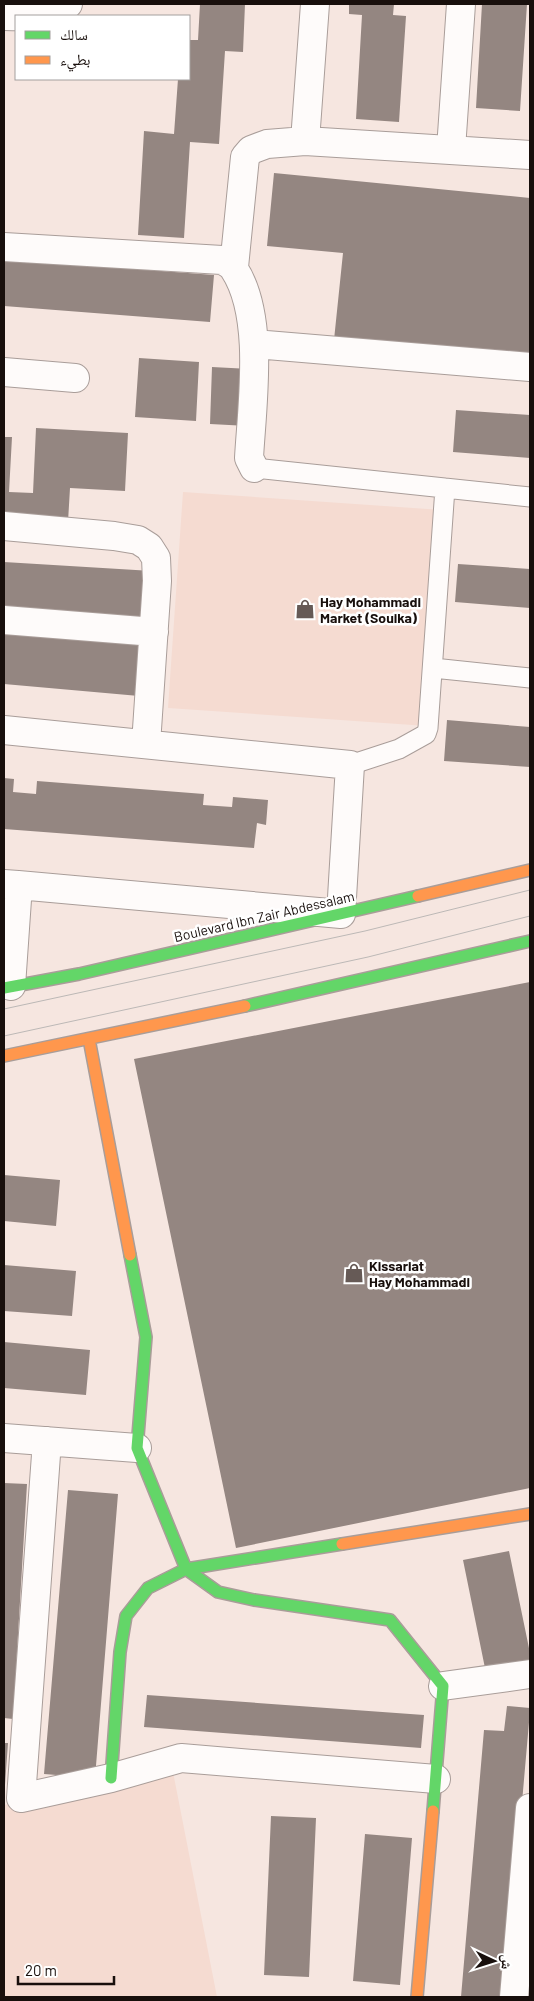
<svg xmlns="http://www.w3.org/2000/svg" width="534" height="2001" viewBox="0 0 534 2001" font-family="Barlow,'Noto Naskh Arabic',sans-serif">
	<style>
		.built { fill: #f5dbd1 }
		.building { fill: #948681 }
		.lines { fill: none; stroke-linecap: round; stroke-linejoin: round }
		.lane-casing { stroke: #a99d99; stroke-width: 21 }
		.street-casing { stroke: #a99d99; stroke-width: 30 }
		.fast-casing { stroke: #a99d99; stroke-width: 14 }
		.slow-casing { stroke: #a99d99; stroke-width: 14 }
		.lane { stroke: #fefbfa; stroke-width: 19 }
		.street { stroke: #fefbfa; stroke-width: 28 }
		.fast { stroke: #63d668; stroke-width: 11 }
		.slow { stroke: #ff974d; stroke-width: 11 }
		.tram { stroke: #bcb8b6; stroke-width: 1 }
		.labels { text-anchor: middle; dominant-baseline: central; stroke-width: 5; stroke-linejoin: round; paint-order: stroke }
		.poi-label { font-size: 14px; font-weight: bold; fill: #180f0c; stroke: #fff; text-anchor: start }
		.street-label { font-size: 14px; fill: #180f0c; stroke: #fff }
	</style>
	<rect width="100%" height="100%" fill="#f6e6e0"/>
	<path class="built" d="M 183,492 L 442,510 L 427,726 L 168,708 Z
		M 173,1772 L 217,1997 L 4,1997 L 4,1805 Z"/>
	<path class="building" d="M 200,4 L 245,4 L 243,52 L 225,51 L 219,144 L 190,142 L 184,238 L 138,235 L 144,131 L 174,134 L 178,79 L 189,79 L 189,40 L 198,40 Z
		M 349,4 L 394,4 L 393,15 L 406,16 L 399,122 L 356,119 L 362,15 L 349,14 Z
		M 482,4 L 527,4 L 520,111 L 476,108 Z
		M 274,173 L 530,198 L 530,359 L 334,340 L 343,253 L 267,246 Z
		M 4,259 L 214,275 L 210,322 L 4,306 Z
		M 139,358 L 199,362 L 196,421 L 135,417 Z
		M 212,367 L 250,369 L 248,426 L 210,424 Z
		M 456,410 L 530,415 L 530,458 L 453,452 Z
		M 36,428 L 128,433 L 125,491 L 70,488 L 68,522 L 4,519 L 4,437 L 12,437 L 9,492 L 33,493 Z
		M 4,562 L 152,571 L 150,619 L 4,610 Z
		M 458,564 L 530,569 L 530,608 L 455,602 Z
		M 4,633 L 143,645 L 139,696 L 4,684 Z
		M 447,720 L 530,727 L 530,767 L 444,761 Z
		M 4,778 L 14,779 L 13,792 L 36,794 L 37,781 L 204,794 L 203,805 L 232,807 L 233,797 L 268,800 L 266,825 L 257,823 L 254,848 L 4,829 Z
		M 530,982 L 530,1488 L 236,1548 L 134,1059 Z
		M 4,1175 L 60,1180 L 56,1226 L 4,1221 Z
		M 4,1265 L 76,1271 L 72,1316 L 4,1311 Z
		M 4,1342 L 90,1350 L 86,1395 L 4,1388 Z
		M 4,1483 L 27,1484 L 13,1719 L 4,1718 Z
		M 68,1490 L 118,1494 L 95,1778 L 44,1774 Z
		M 509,1551 L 530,1653 L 530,1664 L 486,1673 L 463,1560 Z
		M 147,1695 L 424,1715 L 421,1748 L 144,1727 Z
		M 507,1706 L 530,1708 L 530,1711 L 505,1997 L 461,1997 L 484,1730 L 504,1731 Z
		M 4,1743 L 8,1743 L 5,1785 L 4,1785 Z
		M 271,1816 L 316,1818 L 309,1977 L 264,1975 Z
		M 365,1834 L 412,1838 L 400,1985 L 353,1981 Z"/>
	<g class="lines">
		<defs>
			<path id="lane" d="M 254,468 L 530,497
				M 433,668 L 530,678
				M 350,765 L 399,749 L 426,734 L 428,728 L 445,488"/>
			<path id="street" d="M 4,16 C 27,16 50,21 68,4
				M 305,141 L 315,4
				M 451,149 L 461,4
				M 4,247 L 222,260 C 226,262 232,265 234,269 C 265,316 252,404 249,458 L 254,468
				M 234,267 L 245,157 L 251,150 L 267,144 L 305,141 L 530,155
				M 254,344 L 530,367
				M 4,372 L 75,378
				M 4,526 L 114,536 L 138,540 L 149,547 L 156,558 L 157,581 L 146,744
				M 4,620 L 154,632
				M 4,730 L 350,765 L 341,914 L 18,885
				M 4,884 L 18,885 L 11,986
				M 4,1438 L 137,1448
				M 47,1441 L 21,1798 L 111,1778 L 181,1758 L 436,1779
				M 443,1686 L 530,1674
				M 514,1997 L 530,1808"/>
			<path id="fast" d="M 4,988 L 79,974 L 418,896
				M 245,1006 L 530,941
				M 130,1255 L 146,1337 L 137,1448 L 186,1569 L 342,1544
				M 111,1778 L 120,1652 L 126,1616 L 148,1588 L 186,1569 L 218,1592 L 254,1600 L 390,1620 L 443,1686 L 433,1811"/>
			<path id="slow" d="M 418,896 L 530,870
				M 89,1039 L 130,1255
				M 4,1056 L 245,1006
				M 342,1544 L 530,1514
				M 417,1997 L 433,1811"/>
		</defs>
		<use href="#lane" class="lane-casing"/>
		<use href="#street" class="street-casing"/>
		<use href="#fast" class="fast-casing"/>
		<use href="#slow" class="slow-casing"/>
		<use href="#lane" class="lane"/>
		<use href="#street" class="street"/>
		<use href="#fast" class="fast"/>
		<use href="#slow" class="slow"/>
		<path class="tram" d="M 4,1009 L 365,931 L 530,890
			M 4,1036 L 368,957 L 530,916"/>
	</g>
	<defs>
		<symbol id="shop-bare" viewBox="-9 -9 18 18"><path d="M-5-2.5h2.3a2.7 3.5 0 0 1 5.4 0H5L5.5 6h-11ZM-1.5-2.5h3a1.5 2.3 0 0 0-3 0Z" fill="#665a56" stroke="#fff" stroke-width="2.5" paint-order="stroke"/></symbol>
	</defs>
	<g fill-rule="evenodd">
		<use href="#shop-bare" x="291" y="595" width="28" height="28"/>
		<use href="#shop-bare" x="340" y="1259" width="28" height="28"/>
	</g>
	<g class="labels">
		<g class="poi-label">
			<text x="320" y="601">Hay Mohammadi<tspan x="320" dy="16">Market (Souika)</tspan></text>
			<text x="369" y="1265">Kissariat<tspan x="369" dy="16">Hay Mohammadi</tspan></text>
		</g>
		<g class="street-label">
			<text transform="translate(264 916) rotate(-13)">Boulevard Ibn Zair Abdessalam</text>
		</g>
	</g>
	<rect width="534" height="2001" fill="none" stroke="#180f0c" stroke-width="10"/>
	<rect x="15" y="15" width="175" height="65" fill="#ffffff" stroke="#a39f9e"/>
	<rect x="25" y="31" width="25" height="8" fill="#63d668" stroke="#a39f9e"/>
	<text x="60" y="40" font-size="15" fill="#180f0c">سالك</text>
	<rect x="25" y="56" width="25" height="8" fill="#ff974d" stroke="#a39f9e"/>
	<text x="60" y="65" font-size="15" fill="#180f0c">بطيء</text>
	<g transform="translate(494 1961) rotate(94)" stroke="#ffffff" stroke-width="4" paint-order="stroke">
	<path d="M0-4L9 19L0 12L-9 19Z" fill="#180f0c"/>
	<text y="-8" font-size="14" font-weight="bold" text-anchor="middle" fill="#180f0c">ش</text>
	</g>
	<path d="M18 1976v8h96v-8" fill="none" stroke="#180f0c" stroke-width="2.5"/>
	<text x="25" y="1976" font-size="15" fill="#180f0c" stroke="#ffffff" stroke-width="4" paint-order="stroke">20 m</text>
</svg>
